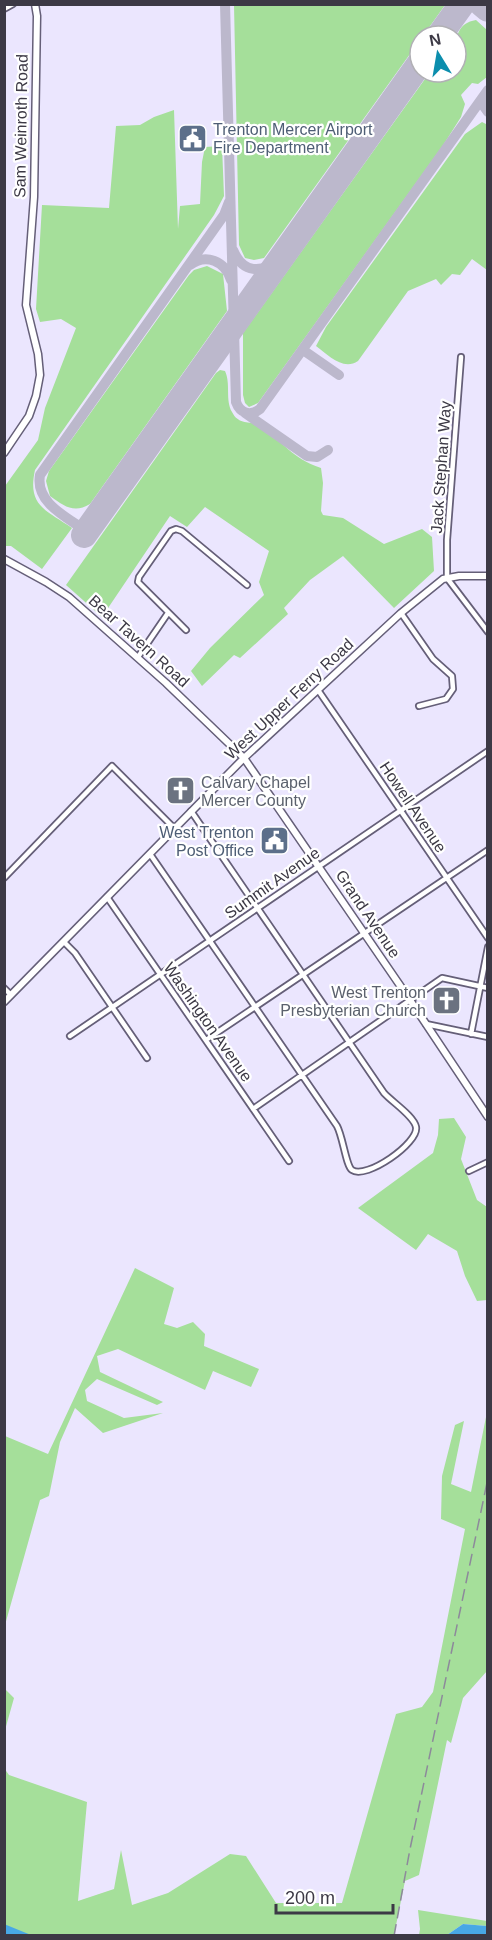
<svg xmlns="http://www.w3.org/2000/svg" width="492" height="1940" viewBox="0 0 492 1940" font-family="Arial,sans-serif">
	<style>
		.green { fill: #a5df9a }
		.water { fill: #48a8e5 }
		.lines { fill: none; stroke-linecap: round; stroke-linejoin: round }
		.taxiway { stroke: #bcb8cc; stroke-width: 10 }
		.runway { stroke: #bcb8cc; stroke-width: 26 }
		.street-casing { stroke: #655f78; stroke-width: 8 }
		.secondary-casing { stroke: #655f78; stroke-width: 9 }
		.street { stroke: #fff; stroke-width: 4.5 }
		.secondary { stroke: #fff; stroke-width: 6 }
		.rail { stroke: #8d899b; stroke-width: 1.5; stroke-dasharray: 12 6; stroke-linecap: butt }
		.labels { text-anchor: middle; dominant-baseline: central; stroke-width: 4.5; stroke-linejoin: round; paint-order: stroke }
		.street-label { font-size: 16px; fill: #3c3945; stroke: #fff }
		.service-label { font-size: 16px; fill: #4e5e75; stroke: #fff; text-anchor: start }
		.worship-label { font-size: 16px; fill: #5b616d; stroke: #fff; text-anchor: start }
	</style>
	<rect width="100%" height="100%" fill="#ebe6fe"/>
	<path class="green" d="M 234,5 L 445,5 L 423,36 L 420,36 L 420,40 L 264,258 L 254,260 L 245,258 L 239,245 Z
		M 476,20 L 487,30 L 487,77 L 478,84 L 472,83 L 461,95 L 465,104 L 461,117 L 442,147 L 258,403 L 249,407 L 245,403 L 243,395 L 243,333 L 430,72 L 456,72 C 456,52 450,24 476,20 Z
		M 174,110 L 178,229 L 180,206 L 200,204 L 202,162 L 205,147 L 222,146 L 224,196 L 214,215 L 35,470 C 27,506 46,510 72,528 L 42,569 L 11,546 L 4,546 L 5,486 L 38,440 L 45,408 L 76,328 L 61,319 L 40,322 L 36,309 L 42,205 L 109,208 L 116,126 L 140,125 L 154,117 Z
		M 482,122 L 488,125 L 487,270 L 472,259 L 460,275 L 452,274 L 441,285 L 436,279 L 408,291 L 358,361 C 343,371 328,355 316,346 L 326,327 L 465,134 Z
		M 207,266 L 223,274 L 227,311 L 90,504 C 74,514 64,506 50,496 L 46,481 L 49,471 L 189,275 L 194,270 Z
		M 220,370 L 225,371 C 231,384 225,400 232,412 C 239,426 250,420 260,426 C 284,442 291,458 321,468 L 323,483 L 321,511 L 323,515 L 343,518 L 384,544 L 422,529 L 432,537 L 434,571 L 394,608 L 343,556 L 310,580 L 284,608 L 288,614 L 240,658 L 234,655 L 202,686 L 191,671 L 210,648 L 264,595 L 259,582 L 269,551 L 205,507 L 187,527 L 170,516 L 102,617 L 66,585 L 216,373 Z
		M 454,1118 L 466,1137 L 461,1159 L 477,1200 L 487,1207 L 487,1300 L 477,1301 L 465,1276 L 457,1251 L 428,1234 L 416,1250 L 358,1208 L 433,1153 L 438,1135 L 439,1119 Z
		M 135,1268 L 174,1288 L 164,1324 L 177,1328 L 193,1322 L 205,1334 L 204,1346 L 259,1369 L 251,1387 L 213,1371 L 205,1390 L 118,1349 L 97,1356 L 100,1372 L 163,1402 L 157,1405 L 97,1379 L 85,1390 L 87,1401 L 124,1418 L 163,1413 L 103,1433 L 75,1408 L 60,1442 L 49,1496 L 40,1500 L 5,1625 L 5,1436 L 48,1454 Z
		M 487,1412 L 487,1671 L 463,1698 L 451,1743 L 447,1740 L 419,1875 L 405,1881 L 394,1935 L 5,1935 L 4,1768 L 9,1775 L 87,1802 L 78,1901 L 114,1889 L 121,1850 L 132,1905 L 168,1893 L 230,1854 L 246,1856 L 276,1903 L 342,1903 L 396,1714 L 422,1707 L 433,1692 L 465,1529 L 441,1519 L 442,1476 L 455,1425 L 464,1421 L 451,1484 L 471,1492 Z
		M 5,1689 L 14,1698 L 5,1730 Z
		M 418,1910 L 487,1921 L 487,1926 L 463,1924 L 447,1935 L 419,1935 L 420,1929 Z"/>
	<path class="water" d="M 4,1924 L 31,1935 L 6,1935 Z
		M 463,1924 L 487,1926 L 487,1935 L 447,1935 Z"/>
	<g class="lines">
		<path class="taxiway" d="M 225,4 L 236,402 C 240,413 250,417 260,409 L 488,90
			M 485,94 L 483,105 L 488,112
			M 233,250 C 243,274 261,273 280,260
			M 190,265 C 206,253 225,261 231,280
			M 303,350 L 339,375
			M 245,413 L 307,456 L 317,457 L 328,450
			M 86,531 C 67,517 35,503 40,475 L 224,215 L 229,202"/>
		<path class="runway" d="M 482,4 L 488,9
			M 439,36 L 462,4
			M 84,535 L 420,63"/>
		<defs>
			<path id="street" d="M 4,9 L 13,4
				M 461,357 L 447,540 L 447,578 L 488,632
				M 401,613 L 433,659 L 452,676 L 453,689 L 446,699 L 419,706
				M 186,630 L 138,582 L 139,577 L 171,531 L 176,529 L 182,531 L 247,585
				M 138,657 L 168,613
				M 318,690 L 488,938
				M 150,854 L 337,1126 C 343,1137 346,1166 352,1170 C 366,1180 419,1143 416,1127 C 414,1116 392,1102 384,1093 L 191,811
				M 4,878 L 112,766 L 174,828
				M 107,897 L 289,1161
				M 64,942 L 75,953 L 147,1058
				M 4,988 L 11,995
				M 426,1024 L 488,1037
				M 471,1034 L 488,947
				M 70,1036 L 488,751
				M 206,1040 L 488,850
				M 253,1109 L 442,978 L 488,988
				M 469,1171 L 488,1162"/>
			<path id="secondary" d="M 4,453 L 29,416 L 36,396 L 40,375 L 38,354 L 26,305 L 34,197 L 37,16 L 35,4
				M 4,559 L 46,582 L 69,597 L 166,683 L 244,758 L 410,1000 L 488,1117
				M 4,1002 L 244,758 L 401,613 L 443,579 L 459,576 L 488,576"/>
		</defs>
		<use href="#street" class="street-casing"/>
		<use href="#secondary" class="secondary-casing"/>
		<use href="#street" class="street"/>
		<use href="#secondary" class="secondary"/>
		<path class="rail" d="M 394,1936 L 410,1849 L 488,1478"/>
	</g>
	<defs>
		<symbol id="civic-square" viewBox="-11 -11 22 22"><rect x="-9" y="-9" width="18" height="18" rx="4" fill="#5c6f8a" stroke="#fff"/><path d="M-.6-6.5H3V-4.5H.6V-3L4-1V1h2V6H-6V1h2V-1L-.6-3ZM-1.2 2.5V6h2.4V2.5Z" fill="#fff"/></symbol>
		<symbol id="church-square" viewBox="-11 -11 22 22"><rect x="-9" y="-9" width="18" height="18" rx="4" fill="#6b7280" stroke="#fff"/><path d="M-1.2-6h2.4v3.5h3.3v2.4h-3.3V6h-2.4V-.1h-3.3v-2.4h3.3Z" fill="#fff"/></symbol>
	</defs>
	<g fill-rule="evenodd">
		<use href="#civic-square" x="176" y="122" width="33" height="33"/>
		<use href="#church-square" x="164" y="774" width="33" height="33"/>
		<use href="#civic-square" x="258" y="824" width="33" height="33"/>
		<use href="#church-square" x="430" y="984" width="33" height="33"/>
	</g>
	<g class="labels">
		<g class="street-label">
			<text transform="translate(21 126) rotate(-89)">Sam Weinroth Road</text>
			<text transform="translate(441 467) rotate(-86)">Jack Stephan Way</text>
			<text transform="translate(139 641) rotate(42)">Bear Tavern Road</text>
			<text transform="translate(289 699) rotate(-43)">West Upper Ferry Road</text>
			<text transform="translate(413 807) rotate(56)">Howell Avenue</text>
			<text transform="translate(272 883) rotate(-35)">Summit Avenue</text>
			<text transform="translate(368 914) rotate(56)">Grand Avenue</text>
			<text transform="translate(208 1022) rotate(55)">Washington Avenue</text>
		</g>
		<g class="service-label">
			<text x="213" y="129">Trenton Mercer Airport<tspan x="213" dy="18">Fire Department</tspan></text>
			<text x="254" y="832" text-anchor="end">West Trenton<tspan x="254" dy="18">Post Office</tspan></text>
		</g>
		<g class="worship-label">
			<text x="201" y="782">Calvary Chapel<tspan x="201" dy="18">Mercer County</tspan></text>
			<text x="426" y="992" text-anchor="end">West Trenton<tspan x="426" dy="18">Presbyterian Church</tspan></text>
		</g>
	</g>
	<rect width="492" height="1940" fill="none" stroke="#3c3945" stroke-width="12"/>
	<g transform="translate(438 54) rotate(349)"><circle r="28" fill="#ffffff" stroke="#b1b0b5" stroke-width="1.5"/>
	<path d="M0-4.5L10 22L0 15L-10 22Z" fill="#0c8ead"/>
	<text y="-9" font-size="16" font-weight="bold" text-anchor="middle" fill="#3c3945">N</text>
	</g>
	<path d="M276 1904v9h117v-9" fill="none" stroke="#3c3945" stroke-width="3"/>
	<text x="285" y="1904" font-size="18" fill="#3c3945" stroke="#ffffff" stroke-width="4.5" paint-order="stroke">200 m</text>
</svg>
